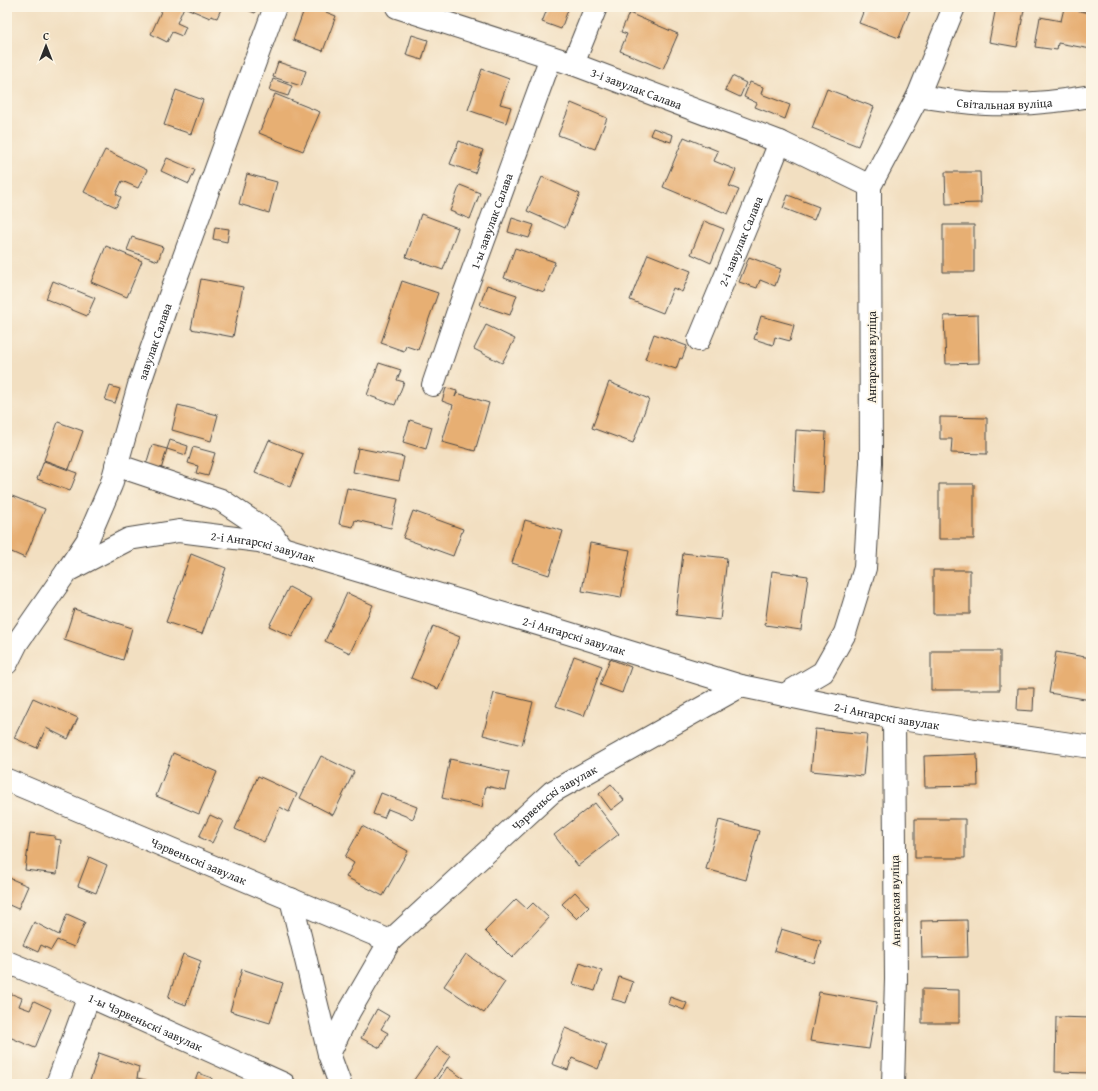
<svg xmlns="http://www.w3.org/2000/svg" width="1098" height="1091" viewBox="0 0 1098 1091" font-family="'Gentium Book Plus',serif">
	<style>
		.building { fill: #e7af73 }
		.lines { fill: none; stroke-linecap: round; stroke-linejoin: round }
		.minor-casing { stroke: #494642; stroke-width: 24 }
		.tertiary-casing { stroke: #494642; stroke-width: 24 }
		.minor { stroke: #fff; stroke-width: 22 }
		.tertiary { stroke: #fff; stroke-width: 22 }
		.labels { text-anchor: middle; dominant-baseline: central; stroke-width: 3.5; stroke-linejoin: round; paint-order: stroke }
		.street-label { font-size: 12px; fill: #2b2b2b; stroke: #fcf5e5 }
	</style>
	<rect width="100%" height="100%" fill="#fcf5e5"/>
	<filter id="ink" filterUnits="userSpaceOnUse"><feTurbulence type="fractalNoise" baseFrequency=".025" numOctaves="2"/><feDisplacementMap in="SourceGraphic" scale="8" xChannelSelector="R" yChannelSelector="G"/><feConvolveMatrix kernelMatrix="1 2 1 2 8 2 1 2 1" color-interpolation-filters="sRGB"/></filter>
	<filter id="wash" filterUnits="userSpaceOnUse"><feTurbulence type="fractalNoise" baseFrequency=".012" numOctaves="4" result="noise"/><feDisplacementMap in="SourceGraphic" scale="16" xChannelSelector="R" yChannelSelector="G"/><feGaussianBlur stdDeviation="0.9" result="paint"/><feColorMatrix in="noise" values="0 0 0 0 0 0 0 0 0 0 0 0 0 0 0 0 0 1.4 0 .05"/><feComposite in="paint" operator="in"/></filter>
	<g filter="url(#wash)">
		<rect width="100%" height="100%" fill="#f2dfc1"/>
		<g id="blocks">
			<path class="building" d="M 163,7 L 184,7 L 177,23 L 186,27 L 182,36 L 172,32 L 167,42 L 151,34 Z
				M 184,7 L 222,7 L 217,18 L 211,16 L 210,18 Z
				M 240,7 L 257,7 L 255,13 Z
				M 305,7 L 313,7 L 336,16 L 323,51 L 293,40 Z
				M 548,7 L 569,7 L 561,29 L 542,22 Z
				M 865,7 L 911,7 L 899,38 L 859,23 Z
				M 996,7 L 1008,7 L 1024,10 L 1017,47 L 989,42 Z
				M 1064,8 L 1091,13 L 1091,49 L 1058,43 L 1057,50 L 1035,47 L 1040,17 L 1061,21 Z
				M 629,13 L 678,34 L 663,69 L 620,51 L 627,34 L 621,32 Z
				M 412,35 L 428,40 L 422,60 L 406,55 Z
				M 278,62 L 306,71 L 301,86 L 273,77 Z
				M 482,69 L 509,79 L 500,104 L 511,107 L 506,123 L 468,110 Z
				M 732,76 L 746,83 L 740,97 L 725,90 Z
				M 273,79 L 292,86 L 288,96 L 269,90 Z
				M 750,82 L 763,87 L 761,94 L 790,105 L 785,119 L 755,107 L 757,103 L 744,97 Z
				M 827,89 L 874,107 L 858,146 L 812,128 Z
				M 176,90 L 203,100 L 191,134 L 164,125 Z
				M 275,94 L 320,112 L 303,151 L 259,133 Z
				M 571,103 L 607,118 L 595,149 L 558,135 Z
				M 653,128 L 673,135 L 671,142 L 650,135 Z
				M 684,137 L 718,151 L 714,161 L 736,170 L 729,186 L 739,190 L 728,214 L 663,187 Z
				M 459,141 L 483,150 L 475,173 L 450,164 Z
				M 105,150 L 147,170 L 138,188 L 122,181 L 116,194 L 121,197 L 116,207 L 84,192 Z
				M 167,158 L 195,170 L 189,184 L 161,171 Z
				M 945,172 L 980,172 L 981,203 L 946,204 Z
				M 247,174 L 277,182 L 269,213 L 239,204 Z
				M 542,177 L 580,194 L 565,228 L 527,211 Z
				M 460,185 L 480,193 L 470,219 L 450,211 Z
				M 788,195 L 819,207 L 814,220 L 783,208 Z
				M 421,214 L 458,228 L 443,270 L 406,257 Z
				M 512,218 L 534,225 L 529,238 L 508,232 Z
				M 704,221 L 724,229 L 711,263 L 691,254 Z
				M 943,225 L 974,225 L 974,272 L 943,272 Z
				M 215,227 L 229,229 L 227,242 L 213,239 Z
				M 132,237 L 163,247 L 158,261 L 127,250 Z
				M 106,246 L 142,261 L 127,297 L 91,282 Z
				M 515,248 L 555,262 L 544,292 L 504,278 Z
				M 648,254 L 691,271 L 682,292 L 673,288 L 663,313 L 630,300 Z
				M 749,257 L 781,269 L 775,286 L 760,280 L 757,288 L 739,282 Z
				M 201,279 L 243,287 L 233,337 L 191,329 Z
				M 53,281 L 95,298 L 87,316 L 46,299 Z
				M 402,281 L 438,293 L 418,350 L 406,346 L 404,351 L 381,343 Z
				M 487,285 L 517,295 L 510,315 L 480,305 Z
				M 978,315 L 979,363 L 946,364 L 944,316 Z
				M 761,316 L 794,325 L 790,341 L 775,337 L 773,345 L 754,339 Z
				M 486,325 L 515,339 L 502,363 L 474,349 Z
				M 654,334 L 687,346 L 682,359 L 680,358 L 676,369 L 645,359 Z
				M 379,363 L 401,370 L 397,380 L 404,382 L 395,405 L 367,395 Z
				M 609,382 L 649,399 L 633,443 L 592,428 Z
				M 110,386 L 120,389 L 115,403 L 105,400 Z
				M 446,388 L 457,391 L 455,397 L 457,393 L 489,403 L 475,451 L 442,442 L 453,405 L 442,401 Z
				M 178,405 L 218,415 L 211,441 L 172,430 Z
				M 940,417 L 987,418 L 987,454 L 951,453 L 952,439 L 940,439 Z
				M 410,420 L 432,427 L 426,449 L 403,442 Z
				M 58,422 L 83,431 L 69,469 L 44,460 Z
				M 796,430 L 826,432 L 823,493 L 793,491 Z
				M 170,440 L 188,446 L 186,455 L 167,449 Z
				M 269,440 L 303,454 L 290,487 L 255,473 Z
				M 152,445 L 167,449 L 160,473 L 145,468 Z
				M 193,447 L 215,453 L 208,476 L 196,473 L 198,466 L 188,463 Z
				M 358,448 L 404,457 L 399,481 L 353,472 Z
				M 44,461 L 77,473 L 70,491 L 37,479 Z
				M 939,484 L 974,484 L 974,539 L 939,539 Z
				M 347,488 L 398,499 L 391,528 L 355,520 L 353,527 L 339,524 Z
				M 12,496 L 45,509 L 25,558 L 7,550 L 7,508 Z
				M 413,511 L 463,529 L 453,556 L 403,538 Z
				M 525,520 L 563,531 L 549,575 L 512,563 Z
				M 590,543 L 630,550 L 621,598 L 582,591 Z
				M 683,553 L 727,558 L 720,620 L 676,615 Z
				M 191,554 L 226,568 L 202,634 L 166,622 Z
				M 933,570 L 970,570 L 970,614 L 933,614 Z
				M 772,571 L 808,576 L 801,630 L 765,625 Z
				M 289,587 L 312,599 L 292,637 L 269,626 Z
				M 347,593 L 373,605 L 350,653 L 325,641 Z
				M 74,609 L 132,628 L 123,660 L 64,640 Z
				M 433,626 L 460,637 L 438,689 L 411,678 Z
				M 931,651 L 1000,651 L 1000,690 L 931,690 Z
				M 1056,652 L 1091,658 L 1091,700 L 1049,693 Z
				M 574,656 L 602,666 L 584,716 L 556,706 Z
				M 610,659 L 631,667 L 622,693 L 600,685 Z
				M 1018,688 L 1034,688 L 1033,711 L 1017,710 Z
				M 494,693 L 533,702 L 522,745 L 483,735 Z
				M 33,698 L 78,718 L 68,739 L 46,728 L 37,748 L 14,738 Z
				M 815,729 L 867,734 L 863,776 L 811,771 Z
				M 173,753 L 217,772 L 199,814 L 156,796 Z
				M 977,754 L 978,786 L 925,787 L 924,756 Z
				M 321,756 L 354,772 L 333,815 L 300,798 Z
				M 450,759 L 509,772 L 505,790 L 486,786 L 482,807 L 442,798 Z
				M 258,776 L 297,794 L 289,812 L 280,807 L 264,842 L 235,829 Z
				M 611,784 L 624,800 L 611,810 L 599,794 Z
				M 381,793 L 417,807 L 413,819 L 388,809 L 384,818 L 373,814 Z
				M 595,803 L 619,834 L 578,866 L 554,835 Z
				M 210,815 L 223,821 L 212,843 L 199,837 Z
				M 915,819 L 965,819 L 965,858 L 915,858 Z
				M 719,820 L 759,831 L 746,880 L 706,869 Z
				M 362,826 L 408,851 L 383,896 L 346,877 L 354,863 L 345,857 Z
				M 30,833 L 55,836 L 55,839 L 61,840 L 57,874 L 25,870 Z
				M 89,857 L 107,865 L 96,893 L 78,886 Z
				M 7,877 L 28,886 L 18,909 L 7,904 Z
				M 575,892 L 589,907 L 577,919 L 562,904 Z
				M 516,899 L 527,909 L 533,903 L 549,918 L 512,958 L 485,931 Z
				M 67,914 L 85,922 L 74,947 L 57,940 L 51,950 L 41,945 L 38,952 L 23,945 L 34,922 L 59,935 Z
				M 967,920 L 968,957 L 922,958 L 921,921 Z
				M 781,929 L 821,941 L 814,963 L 774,951 Z
				M 183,954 L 201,961 L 186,1005 L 168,998 Z
				M 466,954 L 505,982 L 484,1013 L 444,986 Z
				M 580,963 L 602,971 L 595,991 L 573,984 Z
				M 242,969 L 283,983 L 270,1023 L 230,1011 Z
				M 619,977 L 633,982 L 626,1003 L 612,999 Z
				M 922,989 L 959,990 L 959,1023 L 922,1023 Z
				M 7,992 L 22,998 L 19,1006 L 30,1010 L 34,1001 L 51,1009 L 35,1048 L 7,1036 Z
				M 819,992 L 877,1002 L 869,1049 L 810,1041 Z
				M 670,997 L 687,1003 L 684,1010 L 668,1004 Z
				M 377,1009 L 389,1016 L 381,1029 L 388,1033 L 380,1048 L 361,1038 Z
				M 1056,1017 L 1091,1018 L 1091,1073 L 1055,1072 Z
				M 565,1028 L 607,1045 L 598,1069 L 572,1058 L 568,1070 L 552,1064 Z
				M 437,1047 L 450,1056 L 431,1084 L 411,1084 Z
				M 99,1053 L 139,1067 L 137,1078 L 146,1080 L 144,1084 L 89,1084 Z
				M 447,1067 L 464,1079 L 461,1083 L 464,1084 L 436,1084 Z
				M 198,1073 L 212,1078 L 210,1084 L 194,1084 Z"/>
		</g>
	</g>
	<g filter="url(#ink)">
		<use href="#blocks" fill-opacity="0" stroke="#494642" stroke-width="1"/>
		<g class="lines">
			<defs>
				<g id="minor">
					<path id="s1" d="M 397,7 L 573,64 L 780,142 L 870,186"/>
					<path d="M 573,64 L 596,7"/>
					<path id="s2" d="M 918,96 C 940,99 963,103 986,104 C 1021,105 1057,102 1091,96"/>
					<path id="s3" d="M 699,340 L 748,222 L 780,142"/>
					<path id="s4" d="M 433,385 L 458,311 L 551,57"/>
					<path d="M 116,465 L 221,500 L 273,535 L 281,547"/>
					<path id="s5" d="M 67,571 L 87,541 L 111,485 L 139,385 L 169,298 L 275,7"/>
					<path id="s6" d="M 784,695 L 894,718 L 1091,747"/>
					<path id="s7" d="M 7,780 L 390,941"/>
					<path d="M 291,899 L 329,1054"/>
					<path id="s8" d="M 7,962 L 89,996 L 284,1084"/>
					<path d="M 57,1084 L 89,996"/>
					<path id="s9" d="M 340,1084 L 329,1054 L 349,1012 L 390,941 L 552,792 L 741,686"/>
					<path d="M 893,1084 L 896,979 L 894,718"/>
				</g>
				<g id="tertiary">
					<path id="s10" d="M 7,663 L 17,643 L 67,571 L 129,539 L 179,531 L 259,541 L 558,630 L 741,686 L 784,695 L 823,672 L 845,633 L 865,568 L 871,463 L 870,186 L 918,96 L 954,7"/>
				</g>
			</defs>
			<use href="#minor" class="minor-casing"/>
			<use href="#tertiary" class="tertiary-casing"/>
			<use href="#minor" class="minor"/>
			<use href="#tertiary" class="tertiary"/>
		</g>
	</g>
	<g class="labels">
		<g class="street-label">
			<text stroke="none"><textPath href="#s1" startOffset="253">3-і завулак Салава</textPath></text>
			<text stroke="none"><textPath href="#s2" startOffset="87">Світальная вуліца</textPath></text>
			<text stroke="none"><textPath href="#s4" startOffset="174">1-ы завулак Салава</textPath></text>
			<text stroke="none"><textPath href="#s3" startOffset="107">2-і завулак Салава</textPath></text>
			<text stroke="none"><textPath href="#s5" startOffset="247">завулак Салава</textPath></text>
			<text transform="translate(871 357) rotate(-90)">Ангарская вуліца</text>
			<text stroke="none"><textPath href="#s10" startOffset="316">2-і Ангарскі завулак</textPath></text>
			<text stroke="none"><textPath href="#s10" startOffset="640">2-і Ангарскі завулак</textPath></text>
			<text stroke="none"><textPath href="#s6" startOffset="105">2-і Ангарскі завулак</textPath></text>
			<text stroke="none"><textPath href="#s9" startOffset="379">Чэрвеньскі завулак</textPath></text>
			<text stroke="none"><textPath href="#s7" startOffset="208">Чэрвеньскі завулак</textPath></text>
			<text transform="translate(895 901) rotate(-91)">Ангарская вуліца</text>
			<text stroke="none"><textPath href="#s8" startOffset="151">1-ы Чэрвеньскі завулак</textPath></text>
		</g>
	</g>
	<rect width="1098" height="1091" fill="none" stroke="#fcf5e5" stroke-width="24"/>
	<g transform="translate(46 46)" stroke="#fcf5e5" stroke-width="3" paint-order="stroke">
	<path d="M0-3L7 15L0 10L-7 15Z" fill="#2b2b2b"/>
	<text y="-6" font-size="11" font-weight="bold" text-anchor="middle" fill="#2b2b2b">С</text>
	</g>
</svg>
